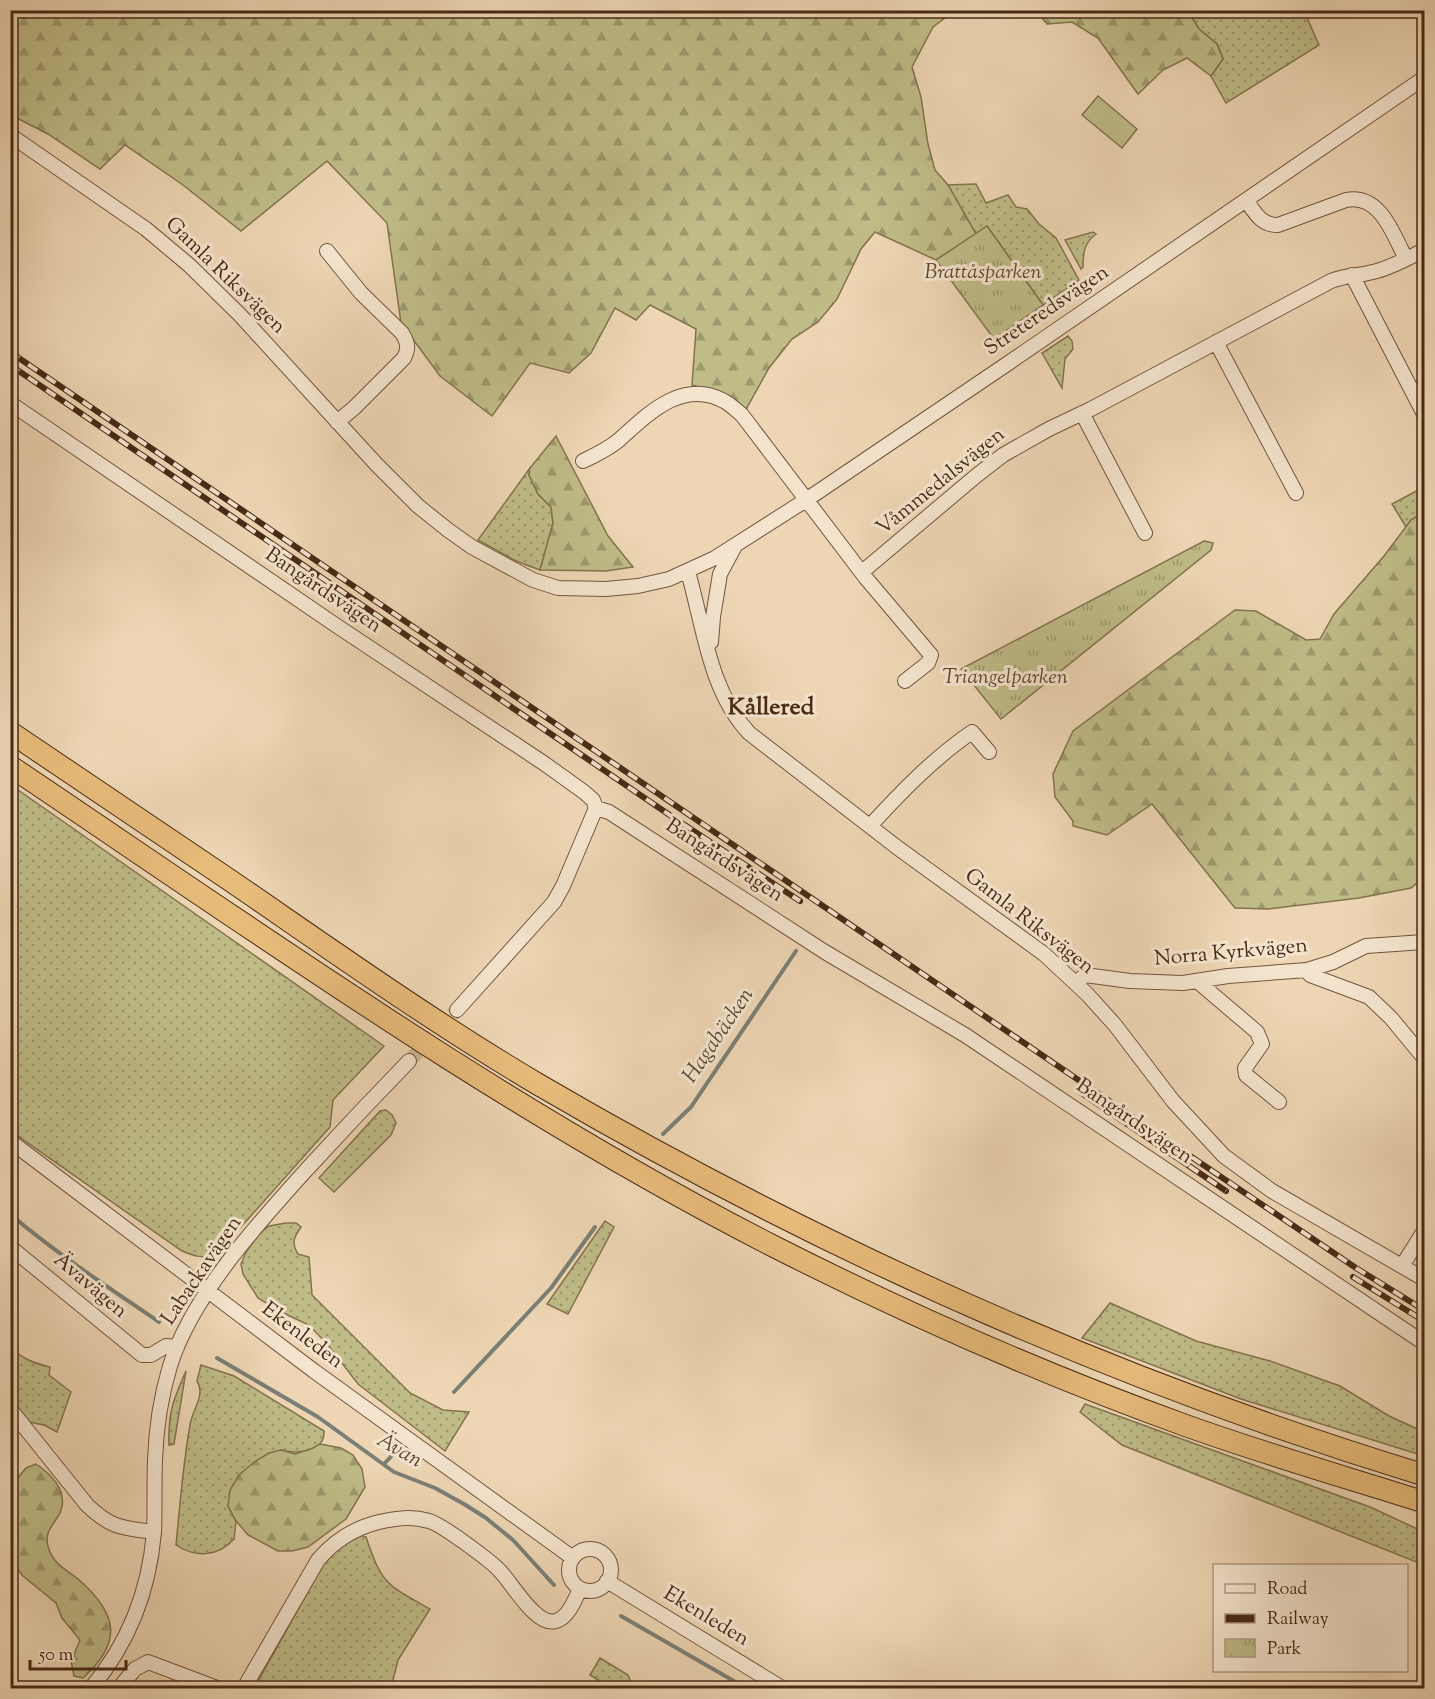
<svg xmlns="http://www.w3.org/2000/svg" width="1435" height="1699" viewBox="0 0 1435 1699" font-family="'Sorts Mill Goudy',serif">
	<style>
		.grass { fill: url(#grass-dots); stroke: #84734e; stroke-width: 1.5 }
		.forest { fill: url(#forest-firs); stroke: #84734e; stroke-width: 1.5 }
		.park { fill: url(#park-tufts); stroke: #84734e; stroke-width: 1.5 }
		.pitch { fill: #bfbc88; stroke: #84734e; stroke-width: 1.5 }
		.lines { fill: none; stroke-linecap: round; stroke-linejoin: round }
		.stream { stroke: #7b7f76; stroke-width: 4 }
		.minor-tunnel { stroke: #cdb494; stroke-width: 14; stroke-dasharray: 14 7; stroke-linecap: butt }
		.minor-casing { stroke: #72553d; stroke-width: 16 }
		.highway-casing { stroke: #482a15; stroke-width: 23 }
		.minor { stroke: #f4e4ce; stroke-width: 14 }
		.highway { stroke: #e7bb7a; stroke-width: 21 }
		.rail-casing { stroke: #482a15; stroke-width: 6 }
		.rail { stroke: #f4e4ce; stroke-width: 4; stroke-dasharray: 11; stroke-linecap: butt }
		.labels { text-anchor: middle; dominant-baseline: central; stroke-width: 6; stroke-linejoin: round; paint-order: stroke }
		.park-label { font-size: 21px; font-style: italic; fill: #60472c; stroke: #f4e4ce }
		.street-label { font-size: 21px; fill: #482a15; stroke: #f4e4ce }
		.water-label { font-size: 22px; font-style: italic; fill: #594635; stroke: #f4e4ce }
		.quarter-label { font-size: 24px; font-weight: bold; fill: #482a15; stroke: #f4e4ce }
	</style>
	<defs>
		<pattern id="grass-dots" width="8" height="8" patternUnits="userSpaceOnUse" patternTransform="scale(1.5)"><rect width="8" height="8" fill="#bfbc88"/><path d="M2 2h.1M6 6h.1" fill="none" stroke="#9d996e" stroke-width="1.8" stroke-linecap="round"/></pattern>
		<pattern id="forest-firs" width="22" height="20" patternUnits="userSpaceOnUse" patternTransform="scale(1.5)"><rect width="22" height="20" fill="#bfbc88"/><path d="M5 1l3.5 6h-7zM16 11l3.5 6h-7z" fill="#9d996e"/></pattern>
		<pattern id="park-tufts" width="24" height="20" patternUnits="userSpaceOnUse" patternTransform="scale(1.5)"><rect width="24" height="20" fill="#bfbc88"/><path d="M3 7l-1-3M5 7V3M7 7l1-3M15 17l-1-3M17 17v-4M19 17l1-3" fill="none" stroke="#9d996e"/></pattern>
	</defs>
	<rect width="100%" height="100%" fill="#eed6b4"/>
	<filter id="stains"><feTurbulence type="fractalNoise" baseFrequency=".00333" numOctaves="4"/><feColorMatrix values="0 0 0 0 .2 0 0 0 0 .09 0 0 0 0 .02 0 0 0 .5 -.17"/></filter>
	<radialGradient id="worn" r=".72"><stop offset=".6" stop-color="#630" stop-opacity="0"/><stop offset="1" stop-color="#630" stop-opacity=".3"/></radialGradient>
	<path class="grass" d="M 1188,11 L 1304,11 L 1319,45 L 1226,103 L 1211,76 L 1223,59 L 1217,44 L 1199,29 Z
		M 976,184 L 986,203 L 1008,195 L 1016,207 L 1027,209 L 1039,224 L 1056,238 L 1079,280 L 1043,305 L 987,226 L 976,234 L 948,185 Z
		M 1093,232 L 1096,234 C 1084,243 1083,253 1083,267 L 1081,269 L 1065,240 Z
		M 1068,336 L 1072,341 L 1073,349 L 1065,359 L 1062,388 L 1042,353 Z
		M 530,468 L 529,475 L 538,494 L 551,507 L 553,523 L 540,570 L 516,561 L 478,540 Z
		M 1424,487 L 1424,512 L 1411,520 L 1406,527 L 1392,504 Z
		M 11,785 L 384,1046 L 333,1100 L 330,1127 L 216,1255 C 203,1259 194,1256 182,1251 L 11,1131 Z
		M 386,1110 L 392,1115 L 396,1123 L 391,1135 L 334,1192 L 319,1178 L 380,1111 Z
		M 605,1221 L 614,1227 L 568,1314 L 547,1304 Z
		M 286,1223 L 296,1223 L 301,1227 C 294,1237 291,1243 298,1254 L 309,1257 L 312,1295 L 410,1393 L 443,1410 L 469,1412 L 445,1451 L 358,1384 L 328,1345 L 309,1325 L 279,1311 L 258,1298 L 243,1274 L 241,1264 L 246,1252 L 260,1233 L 269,1226 Z
		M 1110,1303 L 1196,1341 L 1270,1361 L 1340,1386 L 1389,1416 L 1424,1432 L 1424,1456 L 1241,1399 L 1082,1338 Z
		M 10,1347 C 23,1359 33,1363 50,1367 L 49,1375 L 71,1392 L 57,1432 L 44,1425 L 29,1422 L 11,1401 Z
		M 201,1365 L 234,1376 L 324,1431 C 325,1453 296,1454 281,1450 L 228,1506 L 236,1521 L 234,1539 C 218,1557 195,1558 176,1545 C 180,1505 183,1464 190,1425 C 192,1410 206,1395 197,1381 Z
		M 186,1371 L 174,1444 L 169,1445 C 168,1413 173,1400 186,1371 Z
		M 1085,1404 L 1370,1507 L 1424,1532 L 1424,1565 L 1122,1445 L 1080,1412 Z
		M 359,1535 L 366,1537 C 382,1585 387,1585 430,1609 L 398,1660 L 391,1688 L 256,1688 L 257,1683 L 324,1563 L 333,1552 Z
		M 600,1658 L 628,1675 L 630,1680 L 627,1688 L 611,1688 L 590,1675 Z"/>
	<path class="forest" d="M 10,11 L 954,11 L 933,27 L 912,67 L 921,97 L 928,144 L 935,170 L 948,185 L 976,234 L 936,260 L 875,232 L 861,249 L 837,299 L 818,322 L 792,339 L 769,368 L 745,411 L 724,394 L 692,385 L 696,329 L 650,305 L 636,320 L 615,308 L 591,353 L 569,373 L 530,363 L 492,416 L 440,376 L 401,323 L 387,223 L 327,161 L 241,231 L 183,185 L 125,145 L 100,169 L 48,134 L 11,115 Z
		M 1036,11 L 1188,11 L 1199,29 L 1217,44 L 1223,59 L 1211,76 L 1187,58 L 1163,70 L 1138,94 L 1098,38 L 1072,22 L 1047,24 Z
		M 556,436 L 608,536 L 633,567 L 606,571 L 540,570 L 553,523 L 551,507 L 538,494 L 529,475 L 530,468 Z
		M 1424,512 L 1424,877 L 1411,888 L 1359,898 L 1268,909 L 1235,908 L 1152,804 L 1107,835 L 1073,826 L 1073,821 L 1055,797 L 1053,774 L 1073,731 L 1235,610 L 1256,611 L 1306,640 L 1320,639 L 1334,614 L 1384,556 L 1411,520 Z
		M 320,1444 L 341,1448 L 353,1455 L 362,1469 L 365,1487 L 346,1519 L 308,1547 L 292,1551 L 278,1551 L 248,1535 L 236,1521 L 228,1506 L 230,1490 L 239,1475 L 254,1462 L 269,1453 L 281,1450 L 295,1454 L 311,1449 Z
		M 36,1464 C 52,1475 69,1492 60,1513 C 54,1525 44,1531 48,1546 C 52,1563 65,1569 78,1579 C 117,1613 124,1641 83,1678 L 74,1676 L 71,1661 L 80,1640 L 62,1618 L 56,1603 L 23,1576 L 15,1566 L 11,1556 L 11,1486 L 26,1468 Z"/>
	<path class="park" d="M 987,226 L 1043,305 L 994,339 L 936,260 Z
		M 1204,541 L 1213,543 L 1211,550 L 1001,719 L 961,669 Z"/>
	<path class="pitch" d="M 1098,96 L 1137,129 L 1122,148 L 1082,115 Z"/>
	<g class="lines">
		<path class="stream" d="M 663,1134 L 691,1107 L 796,951
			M 10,1214 C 57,1254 108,1287 159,1322
			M 217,1358 L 318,1417 L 394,1472 L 435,1488 L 464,1504 L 486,1518 L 513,1540 L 554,1585
			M 454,1392 L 551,1288 L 595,1227
			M 384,1464 L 398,1449
			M 621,1616 L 746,1688"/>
		<path class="minor-tunnel" d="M 409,1061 L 457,1010"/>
		<defs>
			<path id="minor" d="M 10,135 L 146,229 L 189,265 L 240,315 L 377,465 L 418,506 L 448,530 L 472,547 L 533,580 L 558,588 L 606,589 L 638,586 L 669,579 L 715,558 L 806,500 L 1007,364 L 1424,78
				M 1246,200 C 1255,213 1261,225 1278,225 L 1346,200 C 1380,193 1393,234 1406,259
				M 327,251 L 361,293 L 402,333 C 408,343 409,348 404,358 L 354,408 L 337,422
				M 1352,275 L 1424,414
				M 1216,342 L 1296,493
				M 10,403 L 337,626 L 545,764 L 584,792 L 593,800 L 596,808
				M 1082,413 L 1145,533
				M 583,461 C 596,455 608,449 619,440 C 647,415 682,378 724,401 C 730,404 736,410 742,415 L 865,577 L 931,655 L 928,663 L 905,681
				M 688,572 C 704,627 709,690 749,733 L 898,848 L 1044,954 L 1087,994 L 1115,1025 L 1173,1101 L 1224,1156 L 1272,1191 L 1424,1279
				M 862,572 L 976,476 L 1003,455 L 1049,429 L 1091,409 L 1331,281 C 1345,275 1358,276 1373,272 C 1391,268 1408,258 1424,250
				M 711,642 L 713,617 L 720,574 L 735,546
				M 596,808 L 609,812 L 825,952 L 965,1035 L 1424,1343
				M 870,826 C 901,792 934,758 972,732 L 989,752
				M 1307,970 L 1310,975 L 1369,997 L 1391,1018 L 1424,1058
				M 1197,981 L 1257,1032 L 1262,1044 L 1245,1068 L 1246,1075 L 1279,1102
				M 1076,983 L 1085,975 L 1130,981 L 1183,983 L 1228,976 L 1307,970 L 1333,962 L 1366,946 L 1424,942
				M 457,1010 L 554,902 L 563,886 L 596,808
				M 10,1141 L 314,1371 L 573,1558
				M 10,1247 L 142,1355 L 151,1355 L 166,1346 L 177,1347
				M 1402,1266 L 1424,1231
				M 10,1409 L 87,1505 C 111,1528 122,1528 154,1532
				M569 1570a21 21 0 1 1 42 0a21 21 0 1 1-42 0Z
				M 607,1581 L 782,1688
				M 91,1688 C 129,1643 149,1592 154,1532 C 155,1508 154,1484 155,1460 C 156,1429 161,1396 170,1366 C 192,1295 260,1221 309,1167 C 342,1131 375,1096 409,1061
				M 119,1688 L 135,1669 L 148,1662 L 217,1688
				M 244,1688 L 318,1560 C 335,1540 354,1528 379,1522 C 397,1518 412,1516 429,1521 C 441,1524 491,1561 500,1571 C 512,1583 536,1627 556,1621 C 569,1617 575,1599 580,1589"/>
			<path id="highway" d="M 10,732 C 84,782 158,831 231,881 C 333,951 434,1023 541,1086 C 822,1250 1112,1380 1424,1475
				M 10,766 C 260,934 505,1109 773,1246 C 905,1313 1048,1376 1187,1426 C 1265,1454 1345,1477 1424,1502"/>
		</defs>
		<use href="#minor" class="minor-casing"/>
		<use href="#highway" class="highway-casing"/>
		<use href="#minor" class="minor"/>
		<use href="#highway" class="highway"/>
		<defs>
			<path id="rail" d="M 10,352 L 1165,1139 L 1356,1268 L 1424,1310
				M 10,365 L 674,818 L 800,901
				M 1080,1092 L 1226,1191
				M 1353,1277 L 1424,1321"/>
		</defs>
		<use href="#rail" class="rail-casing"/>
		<use href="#rail" class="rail"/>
	</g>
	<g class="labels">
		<g class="park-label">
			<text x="983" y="273">Brattåsparken</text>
			<text x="1005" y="678">Triangelparken</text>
		</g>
		<g class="street-label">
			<text transform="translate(225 276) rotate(44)">Gamla Riksvägen</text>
			<text transform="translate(1047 311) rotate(-34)">Streteredsvägen</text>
			<text transform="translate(941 482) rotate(-39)">Våmmedalsvägen</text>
			<text transform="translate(323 591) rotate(34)">Bangårdsvägen</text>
			<text transform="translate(724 861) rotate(33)">Bangårdsvägen</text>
			<text transform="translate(1029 922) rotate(38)">Gamla Riksvägen</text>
			<text transform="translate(1231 953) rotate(-5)">Norra Kyrkvägen</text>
			<text transform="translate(1134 1122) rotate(34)">Bangårdsvägen</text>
			<text transform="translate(202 1271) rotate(-56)">Labackavägen</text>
			<text transform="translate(90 1286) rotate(40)">Ävavägen</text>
			<text transform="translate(302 1336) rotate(37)">Ekenleden</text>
			<text transform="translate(706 1617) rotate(31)">Ekenleden</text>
		</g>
		<g class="water-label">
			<text transform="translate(719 1036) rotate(-56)">Hagabäcken</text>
			<text transform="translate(399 1451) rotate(30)">Ävan</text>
		</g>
		<g class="quarter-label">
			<text x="771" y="708">Kållered</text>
		</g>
	</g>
	<rect width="1435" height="1699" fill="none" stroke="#eed6b4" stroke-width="36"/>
	<rect x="12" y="12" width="1411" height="1675" fill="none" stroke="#482a15" stroke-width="3"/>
	<rect x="18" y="18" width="1399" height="1663" fill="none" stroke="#482a15" stroke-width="1.5"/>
	<rect x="1213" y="1564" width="195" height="108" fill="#f4e4ce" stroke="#af9a84" stroke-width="1.5"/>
	<rect x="1225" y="1584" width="30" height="9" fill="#f4e4ce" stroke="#af9a84" stroke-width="1.5"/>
	<text x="1267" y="1594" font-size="18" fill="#482a15">Road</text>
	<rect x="1225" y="1614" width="30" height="9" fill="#482a15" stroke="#af9a84" stroke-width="1.5"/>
	<text x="1267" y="1624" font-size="18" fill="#482a15">Railway</text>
	<rect x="1225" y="1639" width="30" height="18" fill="url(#park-tufts)" stroke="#af9a84" stroke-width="1.5"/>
	<text x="1267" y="1654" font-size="18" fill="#482a15">Park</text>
	<path d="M30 1660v9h96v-9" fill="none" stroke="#482a15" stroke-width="3"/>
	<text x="39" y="1660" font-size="18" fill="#482a15" stroke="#f4e4ce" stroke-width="4.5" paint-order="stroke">50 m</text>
	<rect width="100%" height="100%" filter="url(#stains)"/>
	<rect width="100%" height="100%" fill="url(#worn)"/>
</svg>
